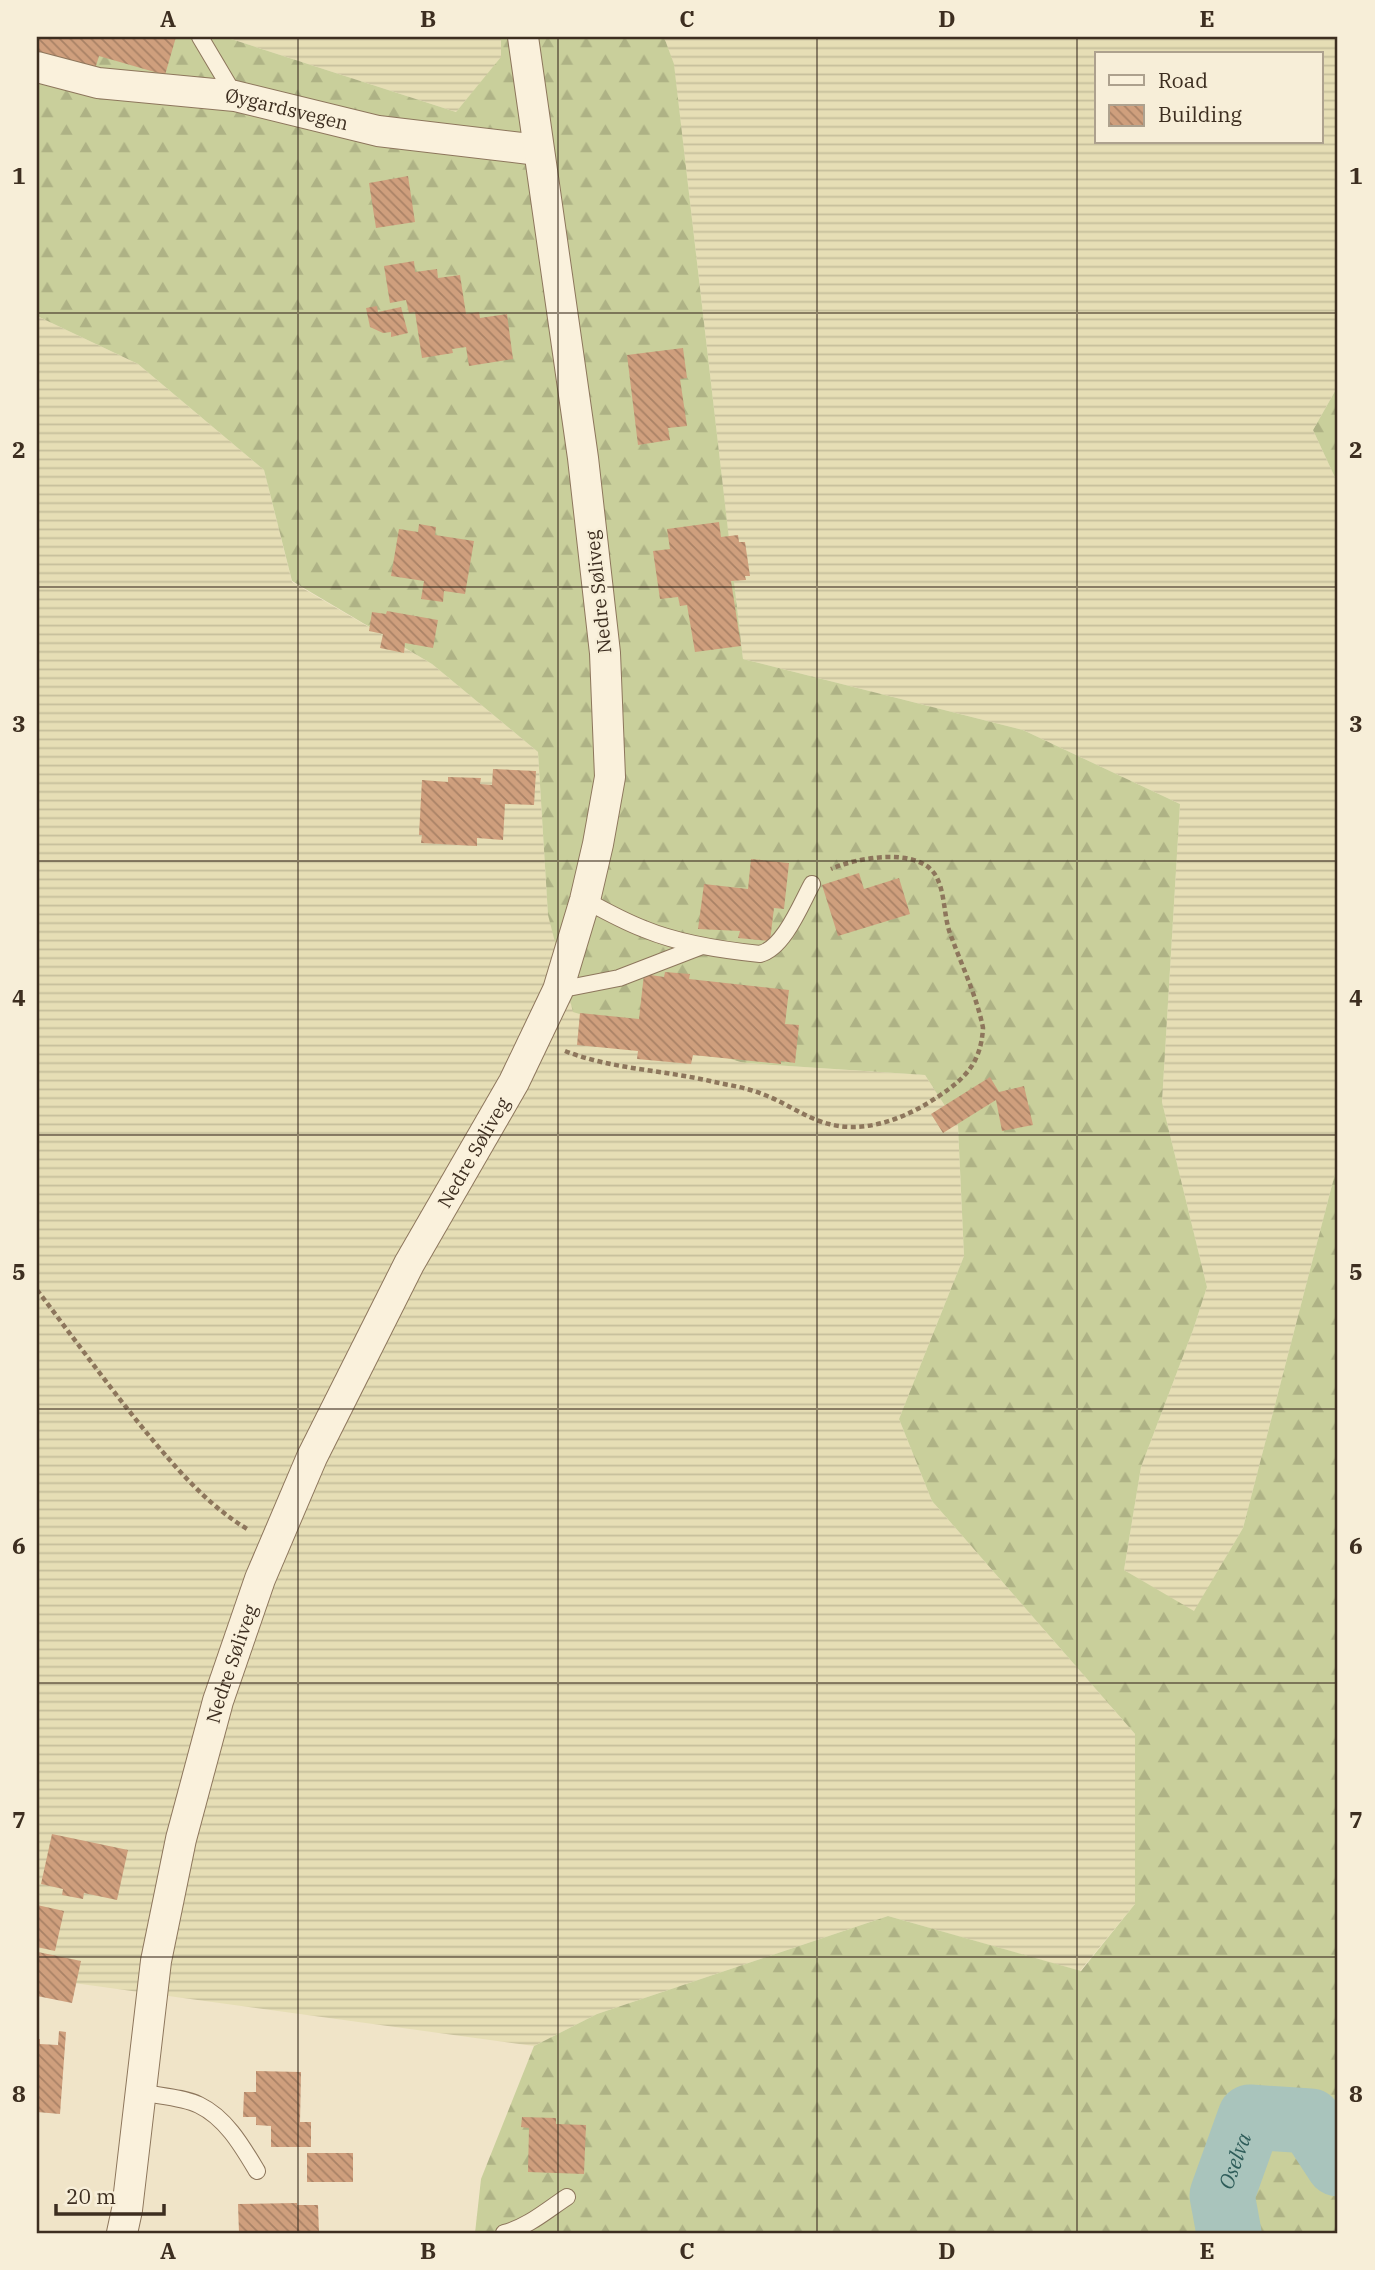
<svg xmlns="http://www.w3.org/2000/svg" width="1375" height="2270" viewBox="0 0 1375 2270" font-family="'IBM Plex Serif',serif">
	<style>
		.farmland { fill: url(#farmland-rules); fill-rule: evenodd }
		.forest { fill: url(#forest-firs) }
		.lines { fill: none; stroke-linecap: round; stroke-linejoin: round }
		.river { stroke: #a9c4bc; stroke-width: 65 }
		.building { fill: url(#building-back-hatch) }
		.lane-casing { stroke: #8d765c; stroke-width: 18 }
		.street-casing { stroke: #8d765c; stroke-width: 32 }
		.path { stroke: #8d765c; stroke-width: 4.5; stroke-dasharray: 5 3.5; stroke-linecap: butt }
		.lane { stroke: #faf1dc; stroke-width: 16 }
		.street { stroke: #faf1dc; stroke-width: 30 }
		.grid { fill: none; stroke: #3d2e20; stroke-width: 2; stroke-opacity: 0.55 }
		.labels { text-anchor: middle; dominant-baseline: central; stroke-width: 5; stroke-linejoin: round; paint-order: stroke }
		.street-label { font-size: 19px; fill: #3d2e20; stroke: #f7eed8 }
		.water-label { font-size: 21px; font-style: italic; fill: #2f5d5a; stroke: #f7eed8 }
		.neatline { fill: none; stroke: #3d2e20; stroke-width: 2.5 }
		.grid-label { font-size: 23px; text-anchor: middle; font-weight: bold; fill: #3d2e20 }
	</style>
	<defs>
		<pattern id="farmland-rules" width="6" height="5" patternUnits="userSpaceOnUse" patternTransform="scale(1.75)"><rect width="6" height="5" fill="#e6deb5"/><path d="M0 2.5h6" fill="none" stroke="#c6bf9b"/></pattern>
		<pattern id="forest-firs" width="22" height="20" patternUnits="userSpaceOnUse" patternTransform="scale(1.75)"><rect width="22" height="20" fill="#c9cf9b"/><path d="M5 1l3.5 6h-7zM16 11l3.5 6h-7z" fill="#aeb285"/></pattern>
		<pattern id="building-back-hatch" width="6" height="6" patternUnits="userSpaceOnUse" patternTransform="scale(1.75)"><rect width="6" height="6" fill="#cf9f7d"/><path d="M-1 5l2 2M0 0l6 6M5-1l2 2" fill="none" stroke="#a98266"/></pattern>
	</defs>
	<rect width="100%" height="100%" fill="#f0e4c8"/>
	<path class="farmland" d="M 225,37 L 501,37 L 502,57 L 456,112 Z
		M 664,37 L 1338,37 L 1338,386 L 1313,430 L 1338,484 L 1338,1162 L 1243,1528 L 1194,1612 L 1124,1570 L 1141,1467 L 1193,1330 L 1207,1287 L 1162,1102 L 1180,804 L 1023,730 L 743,659 L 674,65 ZM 1097,54 L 1321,54 L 1321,142 L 1097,142 Z
		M 37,316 L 138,364 L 264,470 L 292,582 L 432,664 L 538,752 L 548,915 L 744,1063 L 925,1075 L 958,1126 L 964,1256 L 899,1419 L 932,1501 L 1135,1734 L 1135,1904 L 1080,1971 L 888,1916 L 597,2014 L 534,2046 L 37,1978 Z"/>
	<path class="forest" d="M 37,37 L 225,37 L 456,112 L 501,57 L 501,37 L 664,37 L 674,64 L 743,659 L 1023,730 L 1180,804 L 1162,1102 L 1207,1287 L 1193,1330 L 1141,1467 L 1124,1570 L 1194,1611 L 1243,1528 L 1338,1162 L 1338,2233 L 475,2233 L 481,2179 L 534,2046 L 597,2014 L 888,1916 L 1081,1971 L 1135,1904 L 1135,1734 L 932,1501 L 899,1419 L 964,1256 L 958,1126 L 925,1075 L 744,1063 L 573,1012 L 548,915 L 538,752 L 432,664 L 292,581 L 264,470 L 138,364 L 37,316 Z
		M 1338,386 L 1338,484 L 1313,430 Z"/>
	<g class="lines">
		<path class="river" id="s1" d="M 1229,2233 L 1222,2195 L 1250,2117 L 1310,2121 L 1338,2164"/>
	</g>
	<path class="building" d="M 37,37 L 176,37 L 165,75 L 99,56 L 95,69 L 37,53 Z
		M 408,176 L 415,222 L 376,228 L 369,183 Z
		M 414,261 L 415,272 L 437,269 L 438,278 L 460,275 L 466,314 L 479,312 L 480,318 L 507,314 L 513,359 L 469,366 L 466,347 L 452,349 L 453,353 L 422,358 L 415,312 L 409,313 L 406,300 L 390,303 L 384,266 Z
		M 377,306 L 378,312 L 401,307 L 408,333 L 391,337 L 391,332 L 383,333 L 370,327 L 366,308 Z
		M 683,348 L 687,378 L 680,379 L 687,426 L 668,428 L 670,440 L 638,445 L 627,355 Z
		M 719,522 L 721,537 L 738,535 L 739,542 L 745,542 L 750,576 L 745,576 L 746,580 L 731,581 L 741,646 L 695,652 L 687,605 L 680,606 L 678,597 L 660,599 L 653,551 L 670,549 L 667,529 Z
		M 419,524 L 436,527 L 435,535 L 474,541 L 465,594 L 444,591 L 443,602 L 421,599 L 424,581 L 391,576 L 399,529 L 418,532 Z
		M 387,611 L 438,620 L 433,648 L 405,643 L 404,653 L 380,648 L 383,634 L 369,631 L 372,612 L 386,614 Z
		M 493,769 L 536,771 L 534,805 L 505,804 L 503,840 L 477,838 L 477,846 L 421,843 L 422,835 L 419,835 L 422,780 L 448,782 L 448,777 L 481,778 L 480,784 L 492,785 Z
		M 751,859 L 789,863 L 784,909 L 774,908 L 770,941 L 738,938 L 740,931 L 698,929 L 704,884 L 748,889 Z
		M 859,873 L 864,889 L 899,878 L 910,914 L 838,936 L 822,885 Z
		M 665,972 L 690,974 L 689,979 L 789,990 L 785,1024 L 799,1025 L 795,1063 L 781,1061 L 781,1064 L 693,1055 L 691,1064 L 637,1059 L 638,1051 L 577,1045 L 580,1013 L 639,1019 L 644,974 L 664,977 Z
		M 990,1077 L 999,1092 L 1024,1086 L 1033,1125 L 1002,1131 L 996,1100 L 943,1133 L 931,1114 Z
		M 52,1834 L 128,1850 L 117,1900 L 84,1893 L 83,1899 L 62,1895 L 63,1889 L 41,1884 Z
		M 37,1905 L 64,1911 L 55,1951 L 37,1947 Z
		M 38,1952 L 81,1961 L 72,2003 L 37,1996 Z
		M 59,2031 L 66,2032 L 60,2114 L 37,2112 L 37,2039 L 40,2039 L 40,2044 L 58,2045 Z
		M 256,2071 L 301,2072 L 300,2122 L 311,2122 L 311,2147 L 271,2147 L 271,2126 L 256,2125 L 256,2117 L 243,2117 L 244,2092 L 256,2092 Z
		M 522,2117 L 556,2118 L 556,2124 L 586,2125 L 584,2174 L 528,2172 L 529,2128 L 521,2127 Z
		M 307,2153 L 353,2153 L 353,2182 L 307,2182 Z
		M 297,2203 L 297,2205 L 318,2205 L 319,2233 L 239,2233 L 238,2204 Z"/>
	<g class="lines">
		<defs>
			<path id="lane" d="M 200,37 L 235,96
				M 585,900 C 605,911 623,921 644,929 C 680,944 722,950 760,954 C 784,948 801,904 812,884
				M 558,990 L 619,978 L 702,946
				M 140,2092 C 158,2096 183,2097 199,2105 C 226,2118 242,2146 257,2171
				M 504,2233 C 528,2227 547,2210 567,2197"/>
			<g id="street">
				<path id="s2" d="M 37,67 L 98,83 L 235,96 L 378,131 L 538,150"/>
				<path id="s3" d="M 122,2233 L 127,2210 L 156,1961 L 181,1839 L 218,1701 L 260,1579 L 312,1457 L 409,1264 L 514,1082 L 558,990 L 585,900 L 598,844 L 610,777 L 605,653 L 583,458 L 523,37"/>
			</g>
		</defs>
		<use href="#lane" class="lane-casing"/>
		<use href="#street" class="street-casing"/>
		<path class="path" d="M 565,1051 C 611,1069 662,1070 710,1081 C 727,1085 745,1087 762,1094 C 785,1102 805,1118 829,1124 C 868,1134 908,1117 939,1096 C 966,1078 981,1062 983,1028 C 977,997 962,966 951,936 C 943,917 946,890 934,873 C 915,847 855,858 831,869
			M 37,1290 C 76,1341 114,1394 156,1444 C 183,1476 211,1507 247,1529"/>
		<use href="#lane" class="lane"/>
		<use href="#street" class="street"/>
	</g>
	<path class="grid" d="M 298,37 L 298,2233M 558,37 L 558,2233M 817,37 L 817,2233M 1077,37 L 1077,2233M 37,313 L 1338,313M 37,587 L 1338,587M 37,861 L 1338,861M 37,1135 L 1338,1135M 37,1409 L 1338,1409M 37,1683 L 1338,1683M 37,1957 L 1338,1957"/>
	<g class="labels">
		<g class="street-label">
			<text stroke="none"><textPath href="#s2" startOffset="254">Øygardsvegen</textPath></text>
			<text transform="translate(598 592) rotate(-96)">Nedre Søliveg</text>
			<text stroke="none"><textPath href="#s3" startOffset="1148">Nedre Søliveg</textPath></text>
			<text stroke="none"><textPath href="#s3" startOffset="581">Nedre Søliveg</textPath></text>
		</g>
		<g class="water-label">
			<text stroke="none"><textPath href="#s1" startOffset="75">Oselva</textPath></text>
		</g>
	</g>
	<rect width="1375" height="2270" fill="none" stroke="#f7eed8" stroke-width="77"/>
	<rect x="1095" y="52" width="228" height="91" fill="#f7eed8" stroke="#ada18e" stroke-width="2"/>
	<rect x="1109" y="75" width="35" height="10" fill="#faf1dc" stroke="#ada18e" stroke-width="2"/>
	<text x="1158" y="88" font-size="21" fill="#3d2e20">Road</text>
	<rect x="1109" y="105" width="35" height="21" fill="url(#building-back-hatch)" stroke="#ada18e" stroke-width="2"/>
	<text x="1158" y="122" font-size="21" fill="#3d2e20">Building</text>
	<path d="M56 2204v10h108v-10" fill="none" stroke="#3d2e20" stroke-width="3.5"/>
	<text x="66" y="2204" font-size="21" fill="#3d2e20" stroke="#f7eed8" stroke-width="5" paint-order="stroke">20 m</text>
	<rect x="38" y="38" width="1298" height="2194" class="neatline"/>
	<g class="grid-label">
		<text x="168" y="27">A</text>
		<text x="428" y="27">B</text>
		<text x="687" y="27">C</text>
		<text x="947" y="27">D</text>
		<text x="1207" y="27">E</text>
		<text x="19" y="184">1</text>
		<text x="1356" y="184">1</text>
		<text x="19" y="458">2</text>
		<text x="1356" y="458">2</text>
		<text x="19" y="732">3</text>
		<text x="1356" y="732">3</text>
		<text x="19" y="1006">4</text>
		<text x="1356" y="1006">4</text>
		<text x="19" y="1280">5</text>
		<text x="1356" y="1280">5</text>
		<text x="19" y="1554">6</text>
		<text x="1356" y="1554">6</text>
		<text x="19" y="1828">7</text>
		<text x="1356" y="1828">7</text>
		<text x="19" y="2102">8</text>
		<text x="1356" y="2102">8</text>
		<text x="168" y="2259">A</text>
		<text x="428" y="2259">B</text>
		<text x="687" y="2259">C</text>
		<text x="947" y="2259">D</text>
		<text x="1207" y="2259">E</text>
	</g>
</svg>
